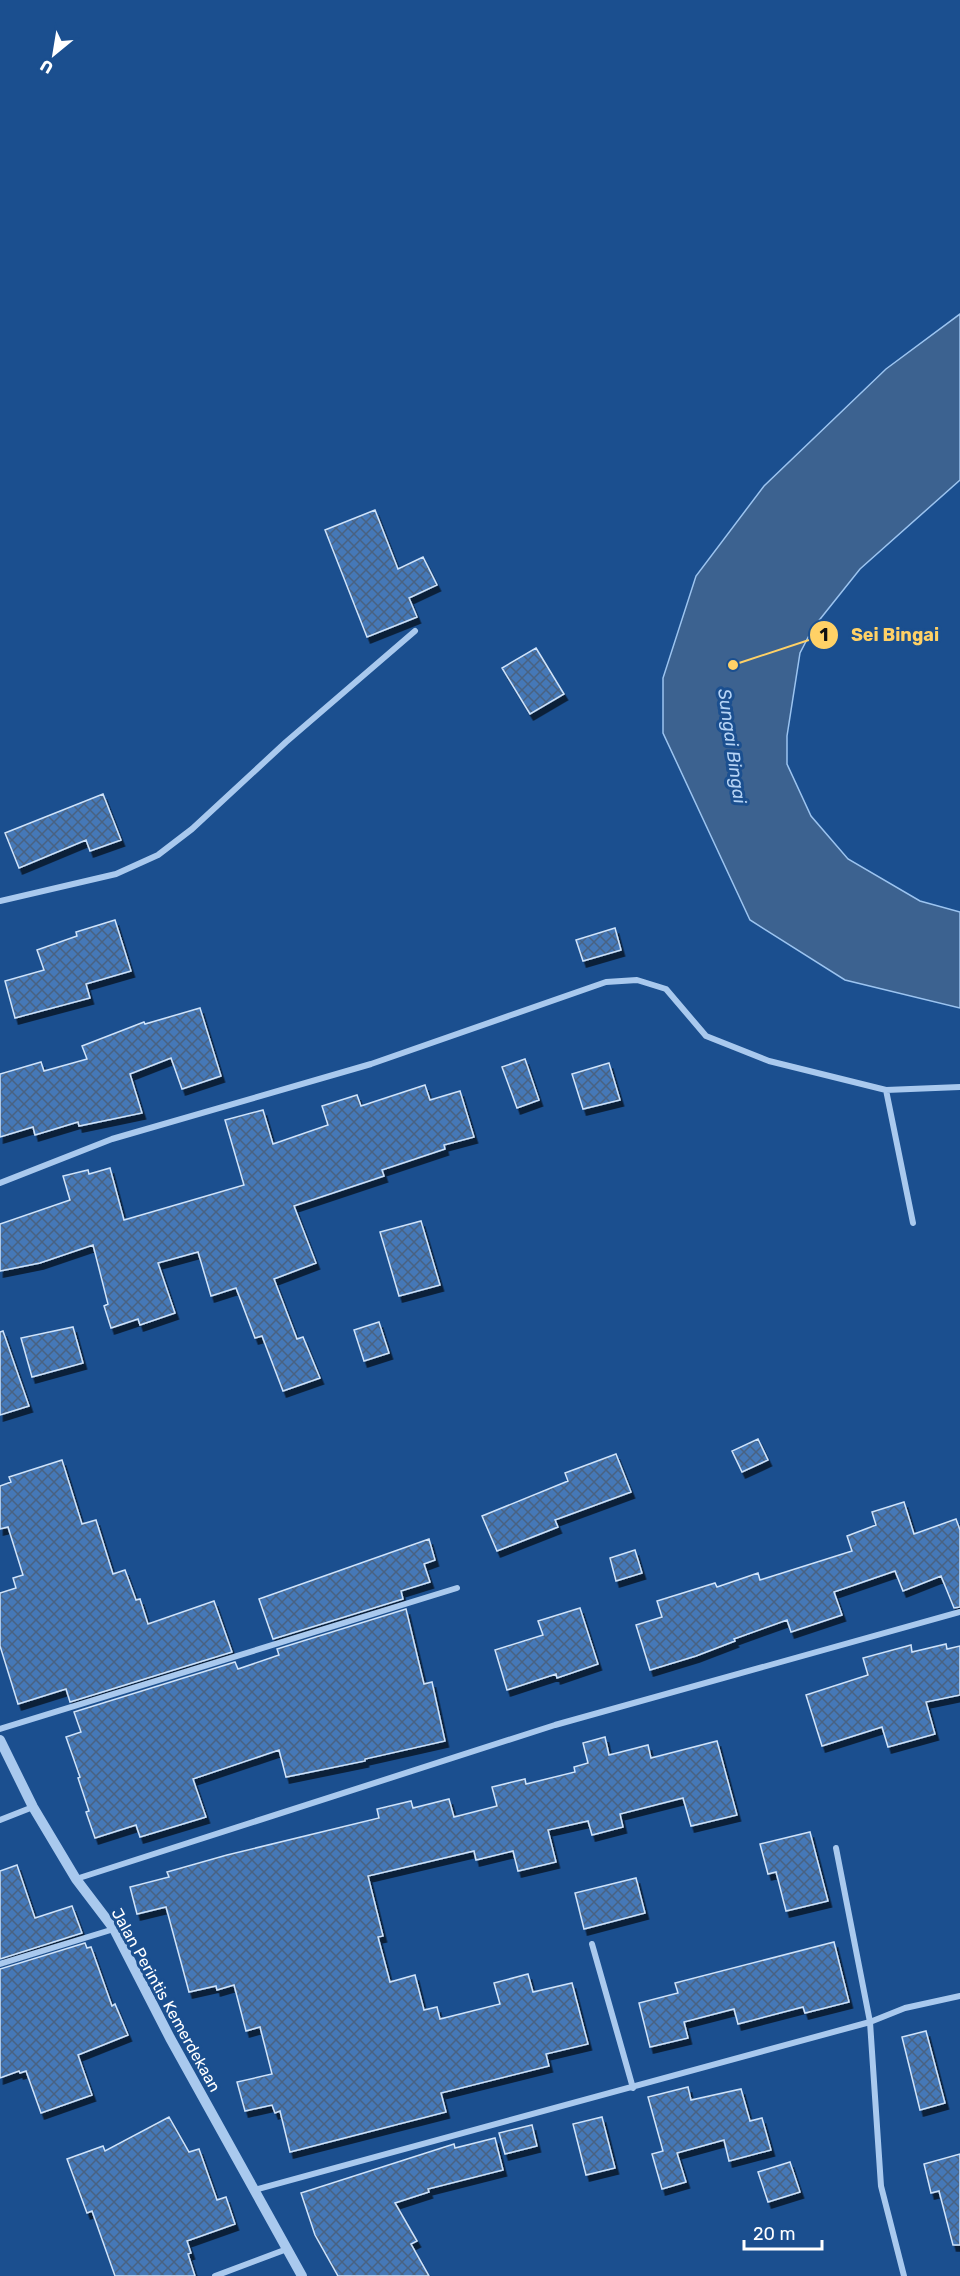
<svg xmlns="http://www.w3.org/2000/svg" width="960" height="2276" viewBox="0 0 960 2276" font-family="Rubik,sans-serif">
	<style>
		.water { fill: #3c6290; stroke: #9cc4f0; stroke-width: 1.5 }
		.building { fill: url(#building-cross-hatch); stroke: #cfe3fa; stroke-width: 1.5; filter: url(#shadow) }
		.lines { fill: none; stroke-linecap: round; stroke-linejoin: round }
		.minor { stroke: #a9c9ee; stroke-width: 6 }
		.tertiary { stroke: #a9c9ee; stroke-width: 10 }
		.labels { text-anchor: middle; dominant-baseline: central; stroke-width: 6; stroke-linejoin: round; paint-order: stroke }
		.street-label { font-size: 16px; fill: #fff; stroke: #1b4f8f }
		.water-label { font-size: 18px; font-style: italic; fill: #b5d3f5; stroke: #1b4f8f }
		.leader { fill: none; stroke: #ffd166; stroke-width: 2 }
		.callout-dot { fill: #ffd166; stroke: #1b4f8f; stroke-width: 2 }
		.mark-label { font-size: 18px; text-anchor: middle; font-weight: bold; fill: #111 }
		.callout-label { font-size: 18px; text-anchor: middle; font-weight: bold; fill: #ffd166; stroke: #1b4f8f; stroke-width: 6; stroke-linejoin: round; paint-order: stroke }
	</style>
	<defs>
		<pattern id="building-cross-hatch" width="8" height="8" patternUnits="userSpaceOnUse" patternTransform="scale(1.5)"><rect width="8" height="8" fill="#4478b7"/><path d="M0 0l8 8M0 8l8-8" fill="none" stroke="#486282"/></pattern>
		<filter id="shadow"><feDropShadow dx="3.5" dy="6" stdDeviation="0" flood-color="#0009"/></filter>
	</defs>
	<rect width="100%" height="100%" fill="#1b4f8f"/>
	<path class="water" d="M 960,314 L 960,480 L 860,569 L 813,628 L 800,653 L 787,736 L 787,764 L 811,816 L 848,859 L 920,901 L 960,912 L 960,1008 L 845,980 L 750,920 L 663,733 L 663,678 L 696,576 L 764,486 L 886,369 Z"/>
	<path class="building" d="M 375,510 L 398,569 L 423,557 L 437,585 L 409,598 L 417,617 L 367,637 L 325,530 Z
		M 536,648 L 564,694 L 530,714 L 502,668 Z
		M 103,794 L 121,840 L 90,851 L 86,840 L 19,868 L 5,833 Z
		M 115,920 L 131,971 L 86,984 L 90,998 L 15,1018 L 5,981 L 44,970 L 37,950 L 77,936 L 76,932 Z
		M 615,928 L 621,950 L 583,961 L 576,940 Z
		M 200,1008 L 221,1076 L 182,1089 L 171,1058 L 130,1074 L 142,1113 L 79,1126 L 78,1122 L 35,1135 L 33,1127 L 0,1137 L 0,1074 L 41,1062 L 44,1071 L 87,1059 L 82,1046 L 144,1022 L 145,1024 Z
		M 525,1059 L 539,1100 L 517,1108 L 502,1067 Z
		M 609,1063 L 620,1100 L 583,1109 L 572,1074 Z
		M 425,1085 L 430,1100 L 460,1091 L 474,1137 L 444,1145 L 445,1149 L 382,1170 L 384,1176 L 294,1206 L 316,1263 L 274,1279 L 297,1339 L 303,1337 L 320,1378 L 283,1391 L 262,1336 L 255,1338 L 236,1288 L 211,1296 L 198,1252 L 158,1263 L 175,1313 L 140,1325 L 138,1319 L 111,1328 L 104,1306 L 108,1304 L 93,1245 L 40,1263 L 0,1271 L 0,1224 L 70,1200 L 63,1176 L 88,1170 L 89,1174 L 110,1168 L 124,1220 L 244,1185 L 225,1120 L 263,1110 L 273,1144 L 328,1125 L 322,1106 L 357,1095 L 361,1106 Z
		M 421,1221 L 440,1285 L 399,1296 L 380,1232 Z
		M 379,1322 L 389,1353 L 364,1361 L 354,1330 Z
		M 73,1327 L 83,1363 L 32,1377 L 21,1338 Z
		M 3,1331 L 29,1406 L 0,1415 L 0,1332 Z
		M 758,1439 L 768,1460 L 742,1472 L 732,1451 Z
		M 616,1454 L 631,1492 L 555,1520 L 558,1527 L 497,1551 L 482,1516 L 568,1481 L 565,1473 Z
		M 62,1460 L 82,1524 L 96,1520 L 113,1574 L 125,1570 L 136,1600 L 140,1599 L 148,1624 L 214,1601 L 232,1652 L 70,1702 L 66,1689 L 18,1704 L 0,1646 L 0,1593 L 16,1588 L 13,1578 L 23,1575 L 8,1527 L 0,1529 L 0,1486 L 11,1482 L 9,1477 Z
		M 904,1502 L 914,1534 L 956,1519 L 960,1530 L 960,1607 L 954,1608 L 941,1576 L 903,1591 L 895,1571 L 834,1592 L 842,1615 L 791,1632 L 787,1620 L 734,1639 L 735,1641 L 696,1656 L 650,1670 L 636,1625 L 662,1617 L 657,1601 L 715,1583 L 717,1587 L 758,1573 L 760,1580 L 852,1551 L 847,1536 L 876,1525 L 872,1512 Z
		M 429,1539 L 435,1560 L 424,1564 L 430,1582 L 401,1591 L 403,1599 L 273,1639 L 259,1599 Z
		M 635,1550 L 642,1573 L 616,1581 L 610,1558 Z
		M 580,1608 L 598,1664 L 557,1678 L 556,1674 L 507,1690 L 495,1650 L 543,1635 L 538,1621 Z
		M 406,1609 L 424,1684 L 432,1682 L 445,1741 L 365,1759 L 365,1761 L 286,1777 L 279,1750 L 193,1779 L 206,1817 L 140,1837 L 136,1825 L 95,1838 L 86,1812 L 89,1811 L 78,1778 L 80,1777 L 66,1737 L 81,1732 L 74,1712 L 235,1662 L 238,1669 L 279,1655 L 277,1649 Z
		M 946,1644 L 947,1649 L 960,1646 L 960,1695 L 926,1702 L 935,1734 L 888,1747 L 882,1727 L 822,1746 L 806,1695 L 868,1675 L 863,1658 L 911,1645 L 912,1652 Z
		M 605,1737 L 609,1755 L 648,1745 L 651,1758 L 717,1741 L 737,1815 L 691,1826 L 683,1798 L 620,1814 L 623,1827 L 592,1835 L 588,1821 L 548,1830 L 556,1862 L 518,1871 L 513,1851 L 476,1860 L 474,1851 L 368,1876 L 383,1936 L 378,1937 L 390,1982 L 415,1975 L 424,2010 L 437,2007 L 440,2019 L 500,2004 L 494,1983 L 528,1974 L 533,1992 L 572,1983 L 588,2044 L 546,2054 L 549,2066 L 441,2093 L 446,2112 L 290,2152 L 280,2111 L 275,2113 L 272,2105 L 245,2111 L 237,2082 L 272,2074 L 260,2027 L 246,2031 L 234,1985 L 217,1990 L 216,1986 L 189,1992 L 166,1907 L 137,1914 L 130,1887 L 169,1877 L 167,1872 L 227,1855 L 379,1818 L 377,1809 L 411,1801 L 413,1808 L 449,1799 L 454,1817 L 497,1806 L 492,1787 L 525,1779 L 526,1784 L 575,1772 L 574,1767 L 588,1763 L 583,1743 Z
		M 810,1832 L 828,1901 L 786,1911 L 776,1872 L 768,1874 L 760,1844 Z
		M 17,1865 L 35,1918 L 72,1906 L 82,1933 L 0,1959 L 0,1871 Z
		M 636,1878 L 645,1913 L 584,1929 L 575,1893 Z
		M 834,1942 L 849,2002 L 805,2013 L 803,2007 L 738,2024 L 734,2009 L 684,2022 L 688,2038 L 650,2047 L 639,2003 L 678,1993 L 675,1983 Z
		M 85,1943 L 87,1948 L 91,1947 L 112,2006 L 115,2004 L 128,2035 L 78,2055 L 92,2095 L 41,2113 L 26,2071 L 20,2073 L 19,2071 L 0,2078 L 0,1969 Z
		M 926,2031 L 945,2103 L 920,2110 L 902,2037 Z
		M 688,2087 L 691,2100 L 741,2089 L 750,2121 L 762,2118 L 771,2150 L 729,2161 L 724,2140 L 677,2153 L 686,2182 L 662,2189 L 652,2154 L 663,2151 L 648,2097 Z
		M 169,2117 L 189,2152 L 199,2149 L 217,2200 L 226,2197 L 235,2224 L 187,2241 L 191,2253 L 188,2254 L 195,2276 L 115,2276 L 92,2211 L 87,2213 L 67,2159 L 103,2146 L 105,2151 Z
		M 602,2117 L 615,2168 L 586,2175 L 573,2124 Z
		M 532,2125 L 537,2146 L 505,2154 L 499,2133 Z
		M 495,2138 L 503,2170 L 428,2189 L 429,2192 L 395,2203 L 417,2241 L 411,2244 L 429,2276 L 338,2276 L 315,2235 L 301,2193 L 454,2144 L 455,2148 Z
		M 960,2154 L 960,2245 L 953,2245 L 939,2191 L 931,2193 L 924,2164 Z
		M 790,2162 L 800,2192 L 768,2202 L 758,2172 Z"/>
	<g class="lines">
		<path class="minor" d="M 0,901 L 116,874 L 158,855 L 192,829 L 286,742 L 415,631
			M 886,1090 L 913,1223
			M 0,1183 L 112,1139 L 371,1064 L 606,982 L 637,980 L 666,989 L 706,1036 L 769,1061 L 886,1090 L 960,1087
			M 0,1729 L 457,1588
			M 0,1820 L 33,1807
			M 836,1848 L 870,2022 L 881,2186 L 904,2276
			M 76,1879 L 555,1725 L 960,1612
			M 592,1944 L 633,2088
			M 0,1964 L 114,1929
			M 254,2190 L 870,2022 L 905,2008 L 960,1996
			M 215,2276 L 287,2249"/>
		<path class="tertiary" d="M 0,1740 L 33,1807 L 76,1879 L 114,1929 L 170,2038 L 302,2276"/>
	</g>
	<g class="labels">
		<g class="street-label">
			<text transform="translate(166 2000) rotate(61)">Jalan Perintis Kemerdekaan</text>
		</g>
		<g class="water-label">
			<text transform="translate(732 746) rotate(82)">Sungai Bingai</text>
		</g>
	</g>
	<path class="leader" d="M733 665L824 635"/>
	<g class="callout-dot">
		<circle cx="733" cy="665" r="6"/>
		<circle cx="824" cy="635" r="15"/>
	</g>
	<g class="mark-label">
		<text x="824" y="641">1</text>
	</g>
	<g class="callout-label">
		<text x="895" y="641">Sei Bingai</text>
	</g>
	<g transform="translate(54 54) rotate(210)" stroke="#1b4f8f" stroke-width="4.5" paint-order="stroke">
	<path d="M0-4.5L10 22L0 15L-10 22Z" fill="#ffffff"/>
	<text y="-9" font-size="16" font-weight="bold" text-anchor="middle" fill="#ffffff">U</text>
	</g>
	<path d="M744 2240v9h78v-9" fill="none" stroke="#ffffff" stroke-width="3"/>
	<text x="753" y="2240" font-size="18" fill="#ffffff" stroke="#1b4f8f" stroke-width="4.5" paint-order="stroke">20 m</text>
</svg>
